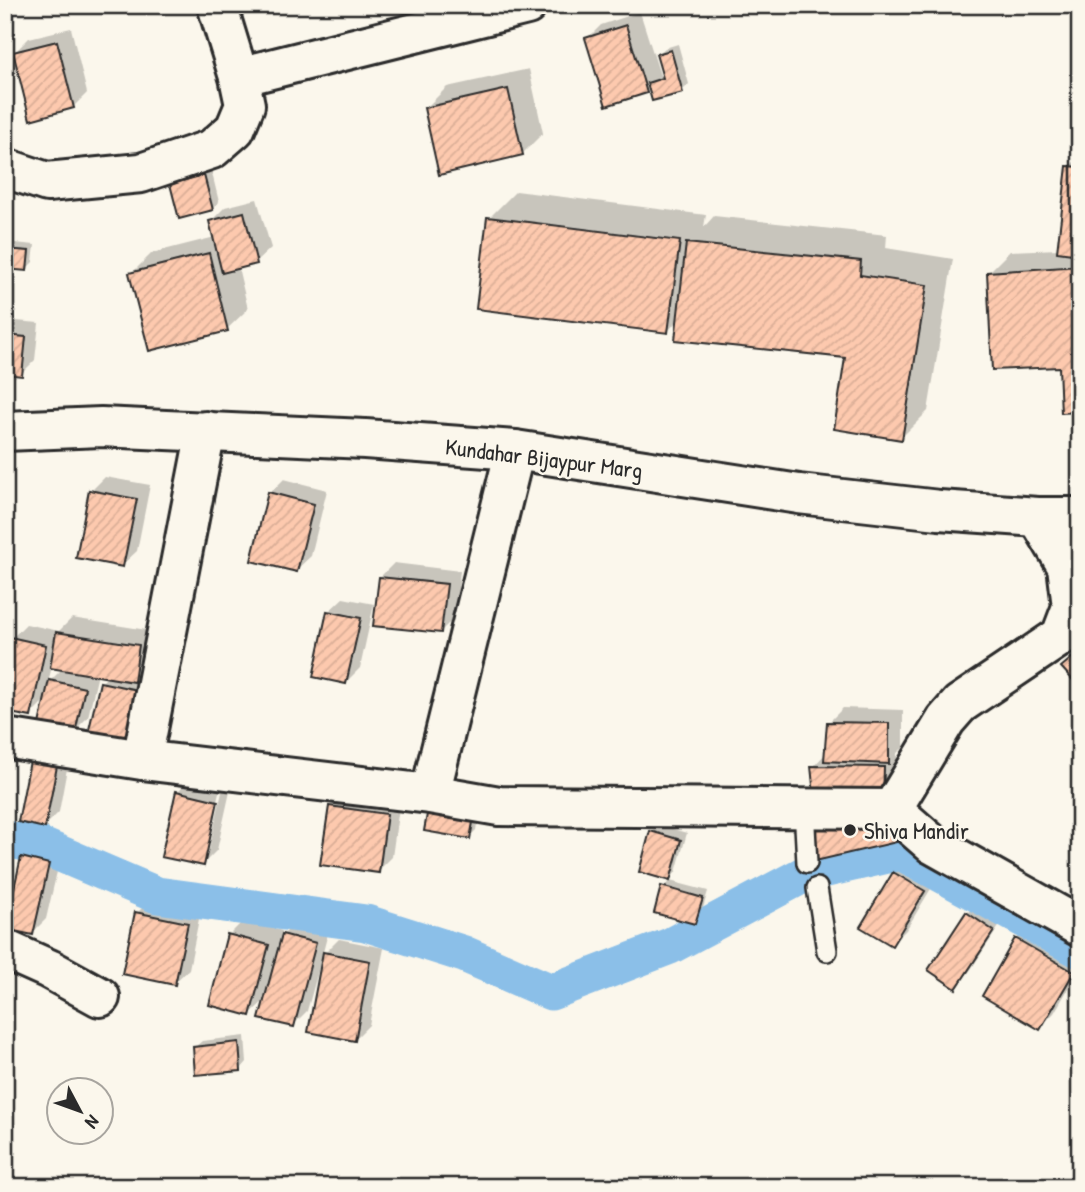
<svg xmlns="http://www.w3.org/2000/svg" width="1085" height="1192" viewBox="0 0 1085 1192" font-family="'Patrick Hand',sans-serif">
	<style>
		.shadow { fill: #0003; fill-rule: evenodd }
		.lines { fill: none; stroke-linecap: round; stroke-linejoin: round }
		.canal { stroke: #8bbfe8; stroke-width: 37 }
		.building { fill: url(#building-hatch); stroke: #2b2b2b; stroke-width: 2 }
		.lane-casing { stroke: #2b2b2b; stroke-width: 24 }
		.street-casing { stroke: #2b2b2b; stroke-width: 44 }
		.secondary-casing { stroke: #2b2b2b; stroke-width: 44 }
		.lane { stroke: #fbf7ec; stroke-width: 19 }
		.street { stroke: #fbf7ec; stroke-width: 38 }
		.secondary { stroke: #fbf7ec; stroke-width: 38 }
		.poi-dot { fill: #2b2b2b; stroke: #fbf7ec; stroke-width: 2.5 }
		.labels { text-anchor: middle; dominant-baseline: central; stroke-width: 5; stroke-linejoin: round; paint-order: stroke }
		.street-label { font-size: 23px; fill: #2b2b2b; stroke: #fbf7ec }
		.poi-label { font-size: 23px; fill: #2b2b2b; stroke: #fbf7ec; text-anchor: start }
	</style>
	<defs>
		<pattern id="building-hatch" width="6" height="6" patternUnits="userSpaceOnUse" patternTransform="scale(1.75)"><rect width="6" height="6" fill="#fdc9ae"/><path d="M-1 1l2-2M0 6l6-6M5 7l2-2" fill="none" stroke="#d9ad96"/></pattern>
	</defs>
	<rect width="100%" height="100%" fill="#fbf7ec"/>
	<filter id="ink" filterUnits="userSpaceOnUse"><feTurbulence type="fractalNoise" baseFrequency=".0143" numOctaves="2"/><feDisplacementMap in="SourceGraphic" scale="14" xChannelSelector="R" yChannelSelector="G"/><feConvolveMatrix kernelMatrix="1 2 1 2 8 2 1 2 1" color-interpolation-filters="sRGB"/></filter>
	<g filter="url(#ink)">
		<path class="shadow" d="M 640,12 L 660,75 L 664,74 L 658,54 L 665,48 L 678,44 L 689,84 L 682,91 L 650,88 L 646,92 L 587,39 L 601,25 Z
			M 71,28 L 87,93 L 73,107 L 15,52 L 29,38 Z
			M 529,69 L 543,133 L 522,154 L 426,108 L 447,87 Z
			M 1076,160 L 1080,161 L 1080,410 L 1060,365 L 989,272 L 1010,251 L 1059,249 L 1069,167 Z
			M 211,169 L 219,202 L 212,209 L 172,184 L 179,177 Z
			M 516,191 L 706,215 L 704,227 L 714,216 L 887,235 L 886,248 L 953,259 L 928,411 L 901,438 L 847,356 L 679,319 L 667,332 L 489,218 Z
			M 257,199 L 271,248 L 256,262 L 238,267 L 248,309 L 227,329 L 131,274 L 152,253 L 215,237 L 211,221 L 225,207 Z
			M 5,242 L 35,245 L 33,262 L 26,269 L 5,267 Z
			M 5,320 L 39,323 L 35,360 L 21,374 L 5,373 Z
			M 105,477 L 150,485 L 137,551 L 122,565 L 91,491 Z
			M 284,479 L 327,490 L 311,556 L 296,570 L 270,493 Z
			M 394,563 L 460,571 L 455,617 L 441,631 L 380,577 Z
			M 343,598 L 374,604 L 360,668 L 346,682 L 328,612 Z
			M 72,618 L 153,631 L 147,666 L 139,674 L 160,678 L 148,729 L 101,683 L 108,676 L 98,674 L 88,717 L 74,731 L 47,698 L 30,715 L 12,638 L 26,624 L 59,631 ZM 52,666 L 63,668 L 48,683 Z
			M 843,708 L 903,710 L 903,748 L 897,753 L 896,787 L 828,803 L 813,767 L 826,753 L 829,722 Z
			M 71,747 L 59,812 L 45,826 L 33,756 Z
			M 191,778 L 231,787 L 217,850 L 203,864 L 177,792 ZM 219,792 L 222,792 L 209,850 L 205,850 Z
			M 345,793 L 400,800 L 392,857 L 378,871 L 330,807 Z
			M 480,805 L 476,830 L 469,837 L 426,830 Z
			M 658,825 L 687,833 L 676,872 L 670,879 L 652,832 Z
			M 37,844 L 62,850 L 46,919 L 32,933 L 22,858 Z
			M 909,859 L 938,877 L 906,930 L 892,944 L 862,927 L 895,873 Z
			M 670,881 L 708,891 L 701,915 L 695,922 L 663,887 Z
			M 151,899 L 201,909 L 189,969 L 174,983 L 137,913 Z
			M 981,899 L 1006,916 L 969,972 L 955,986 L 967,913 Z
			M 243,921 L 282,931 L 281,937 L 297,921 L 329,929 L 322,956 L 339,939 L 384,948 L 369,1025 L 355,1039 L 322,968 L 319,968 L 307,1011 L 293,1025 L 267,998 L 250,1014 L 229,935 Z
			M 1031,925 L 1080,953 L 1080,969 L 1054,1013 L 1040,1027 L 984,996 L 1017,939 Z
			M 245,1036 L 247,1062 L 241,1069 L 195,1047 L 202,1041 Z"/>
		<g class="lines">
			<path class="canal" d="M 5,839 L 42,846 L 157,895 L 366,923 L 464,954 L 551,992 L 670,946 L 805,874 L 901,852 L 1080,950"/>
		</g>
		<path class="building" d="M 626,25 L 647,93 L 606,106 L 585,38 Z
			M 57,41 L 74,108 L 30,120 L 13,52 Z
			M 671,50 L 683,93 L 652,101 L 647,83 L 663,78 L 656,54 Z
			M 508,89 L 523,155 L 439,175 L 424,108 Z
			M 1067,166 L 1080,167 L 1080,255 L 1057,252 Z
			M 204,175 L 213,210 L 179,219 L 170,184 Z
			M 244,212 L 257,264 L 222,273 L 209,221 Z
			M 487,217 L 680,241 L 668,333 L 476,309 Z
			M 686,243 L 861,261 L 860,275 L 927,285 L 902,440 L 834,429 L 845,358 L 675,340 Z
			M 5,249 L 29,251 L 27,271 L 5,269 Z
			M 209,253 L 228,331 L 149,351 L 129,273 Z
			M 1080,266 L 1080,412 L 1061,413 L 1059,367 L 992,370 L 987,272 Z
			M 5,335 L 26,337 L 22,376 L 5,374 Z
			M 89,490 L 137,499 L 123,567 L 76,558 Z
			M 268,492 L 314,504 L 297,572 L 251,561 Z
			M 379,577 L 447,584 L 441,633 L 373,626 Z
			M 327,611 L 361,618 L 346,684 L 313,677 Z
			M 56,632 L 139,645 L 134,682 L 50,668 Z
			M 10,637 L 46,645 L 31,717 L 5,712 L 5,661 Z
			M 1080,651 L 1080,688 L 1061,667 Z
			M 49,680 L 85,688 L 75,733 L 39,724 Z
			M 100,682 L 147,692 L 135,745 L 88,734 Z
			M 827,722 L 889,723 L 889,764 L 824,761 Z
			M 31,756 L 58,761 L 45,828 L 18,822 Z
			M 811,766 L 884,767 L 883,803 L 815,805 Z
			M 176,791 L 218,801 L 204,866 L 161,857 Z
			M 429,803 L 475,811 L 470,839 L 424,831 Z
			M 329,806 L 387,814 L 379,873 L 320,865 Z
			M 811,817 L 878,819 L 901,841 L 811,862 Z
			M 650,831 L 681,840 L 670,881 L 639,872 Z
			M 21,857 L 49,864 L 33,935 L 5,929 Z
			M 893,872 L 925,891 L 892,946 L 860,927 Z
			M 661,886 L 703,898 L 695,924 L 654,913 Z
			M 135,912 L 188,923 L 175,985 L 122,974 Z
			M 966,912 L 994,931 L 956,989 L 928,970 Z
			M 227,934 L 269,945 L 250,1016 L 209,1005 Z
			M 282,934 L 316,943 L 294,1027 L 259,1019 Z
			M 1015,938 L 1074,972 L 1040,1030 L 982,996 Z
			M 323,952 L 370,961 L 355,1041 L 308,1032 Z
			M 239,1042 L 241,1071 L 195,1075 L 193,1047 Z"/>
		<g class="lines">
			<defs>
				<path id="lane" d="M 804,808 L 807,863
					M 817,888 L 827,951"/>
				<path id="street" d="M 217,5 L 239,77 L 527,5
					M 5,168 L 47,182 L 141,173 L 212,149 L 235,129 L 245,105 L 239,77
					M 5,738 L 142,760 L 430,794 L 499,806 L 892,809 L 932,844 L 1080,927
					M 142,760 L 206,431
					M 430,794 L 515,450
					M 892,809 L 946,720 L 960,704 L 1061,636 L 1072,607 L 1067,566 L 1038,517
					M 5,951 L 11,952 L 49,969 L 100,997"/>
				<path id="secondary" d="M 5,431 L 101,427 L 365,439 L 515,450 L 799,494 L 939,510 L 1038,517 L 1080,517"/>
			</defs>
			<use href="#lane" class="lane-casing"/>
			<use href="#street" class="street-casing"/>
			<use href="#secondary" class="secondary-casing"/>
			<use href="#lane" class="lane"/>
			<use href="#street" class="street"/>
			<use href="#secondary" class="secondary"/>
		</g>
	</g>
	<circle class="poi-dot" cx="850" cy="830" r="7"/>
	<g class="labels">
		<g class="street-label">
			<text transform="translate(544 458) rotate(7)">Kundahar Bijaypur Marg</text>
		</g>
		<g class="poi-label">
			<text x="864" y="830">Shiva Mandir</text>
		</g>
	</g>
	<rect width="1085" height="1192" fill="none" stroke="#fbf7ec" stroke-width="28"/>
	<rect x="14" y="14" width="1057" height="1164" fill="none" stroke="#2b2b2b" stroke-width="2.5" filter="url(#ink)"/>
	<g transform="translate(80 1111) rotate(131)"><circle r="33" fill="#fbf7ec" stroke="#a8a59f" stroke-width="2"/>
	<path d="M0-5L12 26L0 18L-12 26Z" fill="#2b2b2b"/>
	<text y="-10" font-size="19" font-weight="bold" text-anchor="middle" fill="#2b2b2b">N</text>
	</g>
</svg>
